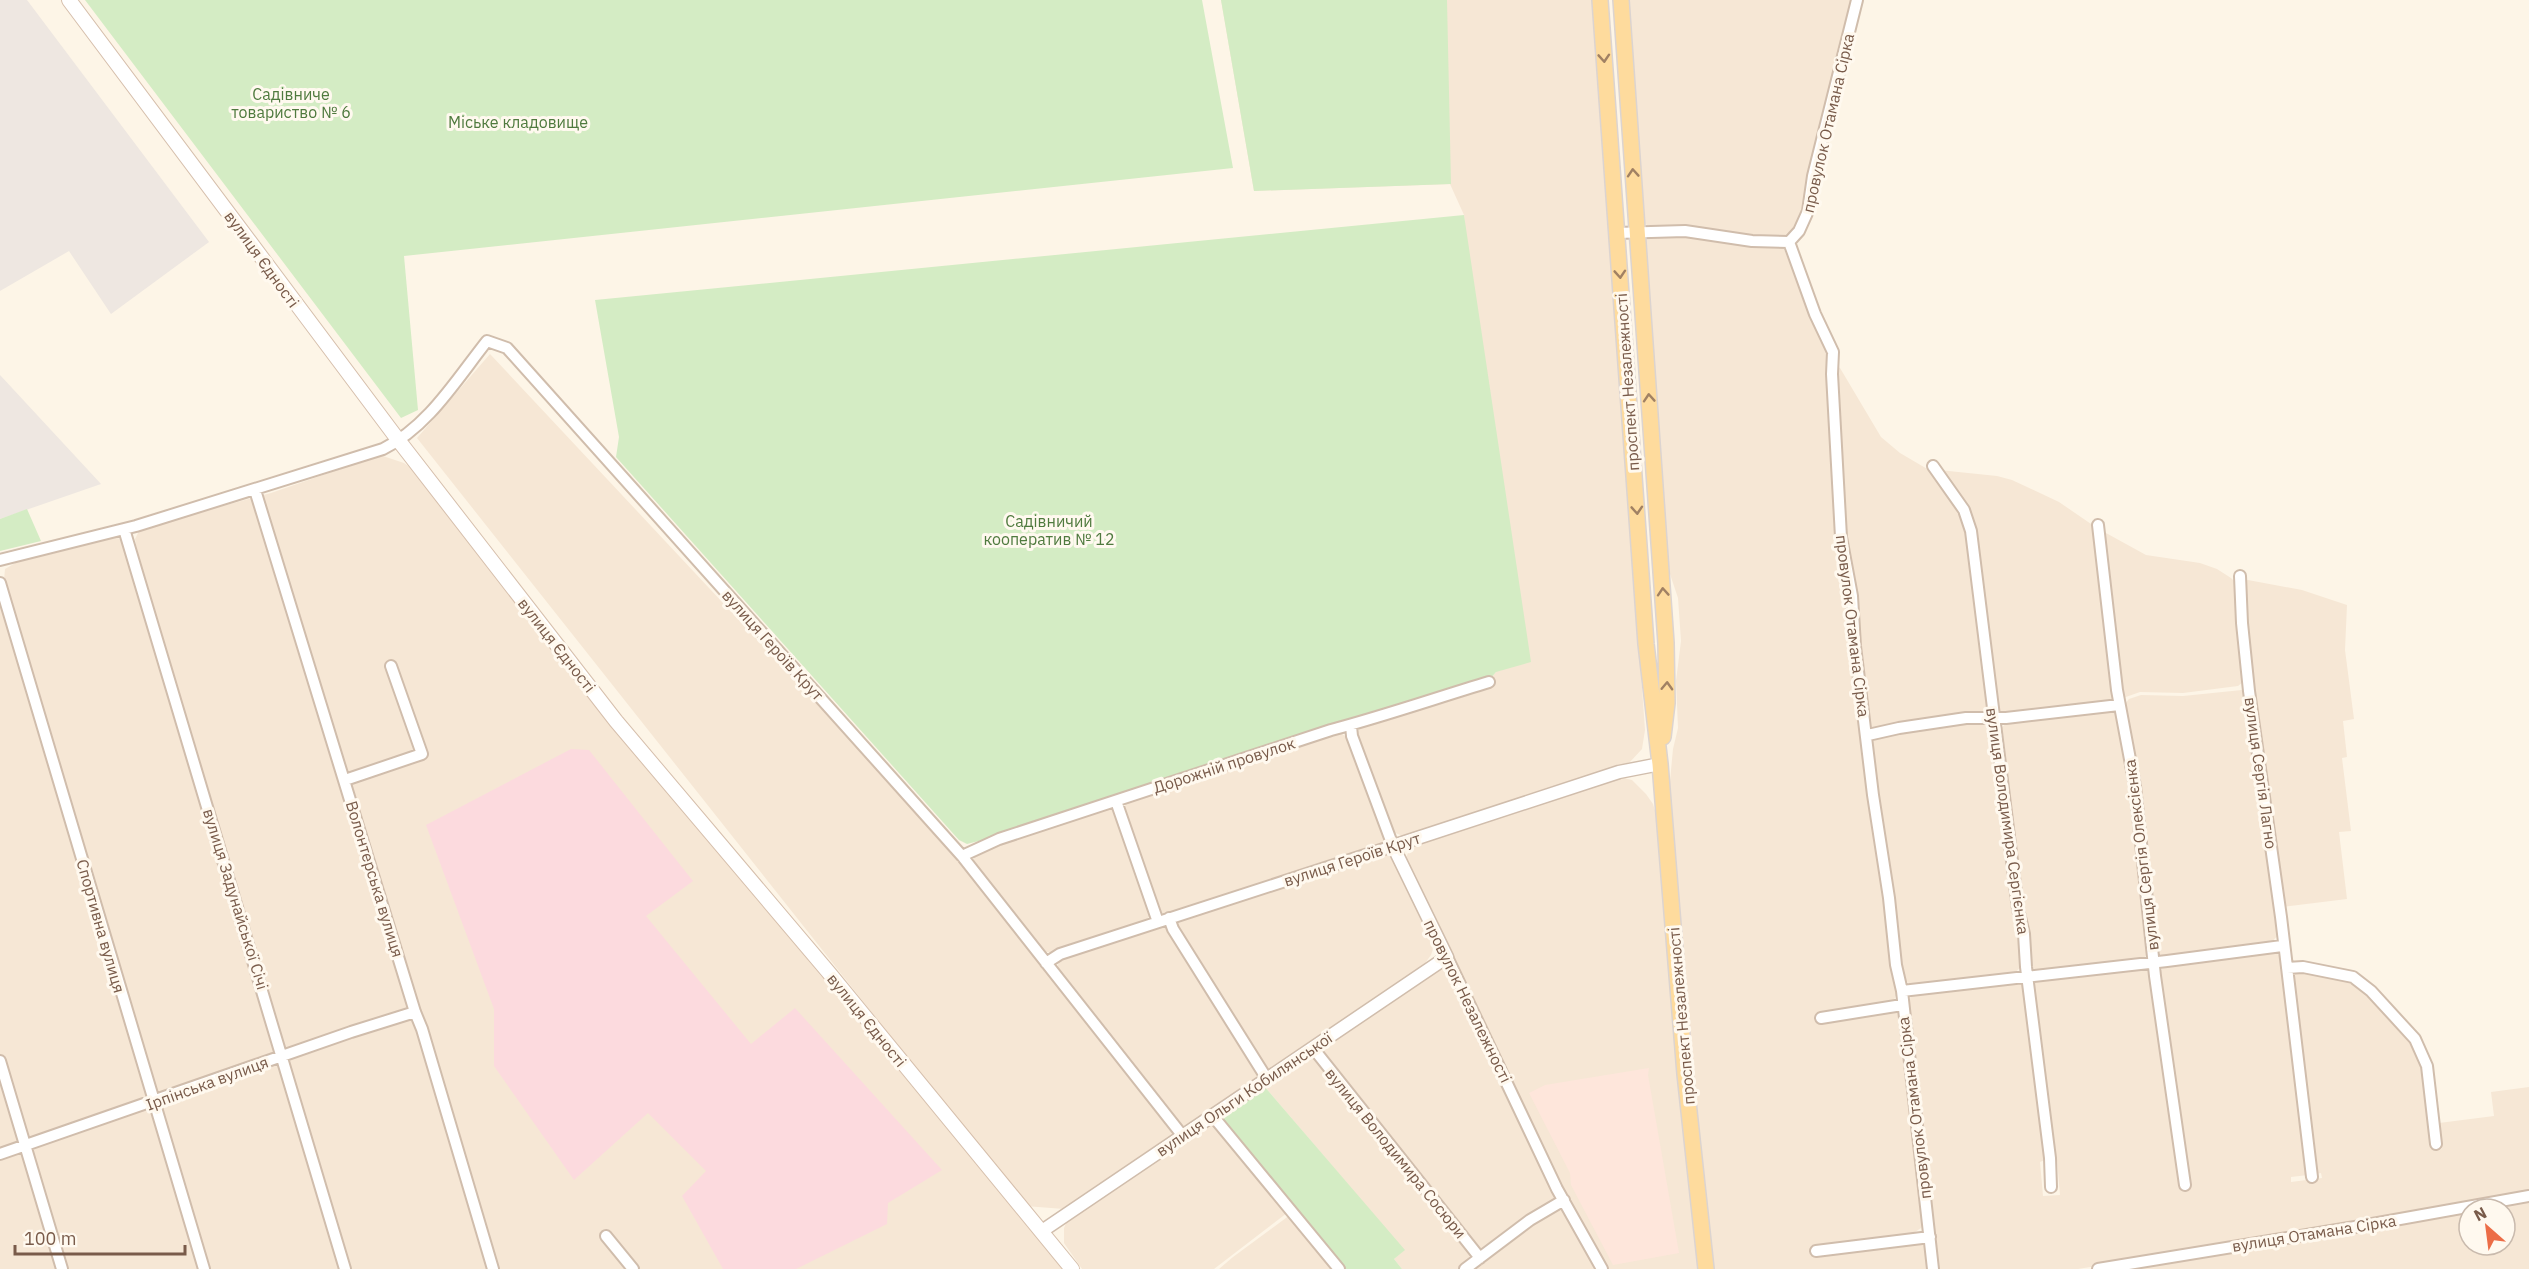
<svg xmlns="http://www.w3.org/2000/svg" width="2529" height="1269" viewBox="0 0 2529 1269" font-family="'IBM Plex Sans',sans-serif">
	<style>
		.residential { fill: #f6e7d5 }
		.commercial { fill: #fee6db }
		.industrial { fill: #eee7e1 }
		.medical { fill: #fcdade }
		.green { fill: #d4ecc4 }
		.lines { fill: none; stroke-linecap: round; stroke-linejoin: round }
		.minor-casing { stroke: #d0bdac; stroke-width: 14 }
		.tertiary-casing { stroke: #d0bdac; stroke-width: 15 }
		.secondary-casing { stroke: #d6bfac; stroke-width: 16 }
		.primary-casing { stroke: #dcd4d0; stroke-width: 18 }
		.minor { stroke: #fff; stroke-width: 10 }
		.tertiary { stroke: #fff; stroke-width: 12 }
		.secondary { stroke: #fff; stroke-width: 14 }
		.primary { stroke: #fedb9d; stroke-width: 15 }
		.oneway { stroke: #a18163 }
		.labels { text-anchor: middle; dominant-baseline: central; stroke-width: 6; stroke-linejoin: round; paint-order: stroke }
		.park-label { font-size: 16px; fill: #4f7a3e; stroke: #fff9ef }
		.street-label { font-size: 16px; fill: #795b4a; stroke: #fff9ef }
	</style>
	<rect width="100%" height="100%" fill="#fdf5e7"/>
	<path class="residential" d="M 1221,0 L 1593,0 L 1645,730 L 1642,749 L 1630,762 L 1405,837 L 1393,832 L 1357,734 L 1360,725 L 1490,679 L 1496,672 L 1464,215 L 1450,184 L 1254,191 Z
		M 1627,0 L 1853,0 L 1804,210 L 1796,227 L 1791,233 L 1774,239 L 1763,239 L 1685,226 L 1647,225 L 1644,223 Z
		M 1650,235 L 1685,236 L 1783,247 L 1827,350 L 1871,818 L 1885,898 L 1890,966 L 1897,993 L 1893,1002 L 1900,1016 L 1924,1221 L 1921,1228 L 1912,1234 L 1925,1247 L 1928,1269 L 1713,1269 L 1692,1073 L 1669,792 L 1673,749 L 1678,728 L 1676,681 L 1681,641 L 1678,598 L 1668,568 L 1645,240 Z
		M 490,354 L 945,840 L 1174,1131 L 1172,1136 L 1064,1209 L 1025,1206 L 417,438 Z
		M 1836,366 L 1840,368 L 1881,437 L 1900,453 L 1929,470 L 1966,521 L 1989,709 L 1986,714 L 1872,731 L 1871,729 L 1844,537 Z
		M 383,456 L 404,463 L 414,470 L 773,918 L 1063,1269 L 0,1269 L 0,581 L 4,580 L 5,569 L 22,559 L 111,536 L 120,539 L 139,563 L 135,539 L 138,533 L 148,526 L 271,493 L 372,458 Z
		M 1939,470 L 1997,476 L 2012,480 L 2059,502 L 2094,526 L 2114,701 L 2000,714 L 1998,711 L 1974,530 Z
		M 2106,533 L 2146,555 L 2200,563 L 2217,569 L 2231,578 L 2235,582 L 2243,682 L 2238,686 L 2183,693 L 2140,692 L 2123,698 L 2102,535 Z
		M 2248,580 L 2302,590 L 2347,605 L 2345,650 L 2354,719 L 2343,721 L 2347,757 L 2342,758 L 2351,831 L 2339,832 L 2347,899 L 2282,907 L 2251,679 L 2244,581 Z
		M 2242,690 L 2245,692 L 2279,934 L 2271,943 L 2162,957 L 2158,955 L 2125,704 L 2129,699 L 2141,695 L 2183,696 Z
		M 2114,710 L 2131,786 L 2149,951 L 2144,958 L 2140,960 L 2034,971 L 2031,968 L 2029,933 L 2023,908 L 2001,728 L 2008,722 Z
		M 1966,721 L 1990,723 L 2021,967 L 2012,975 L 1910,984 L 1903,978 L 1901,964 L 1872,742 L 1874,738 Z
		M 1340,733 L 1347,737 L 1384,839 L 1382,844 L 1167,915 L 1160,913 L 1124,810 L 1126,803 Z
		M 1620,777 L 1632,780 L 1646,794 L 1653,804 L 1657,817 L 1699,1269 L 1607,1269 L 1561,1187 L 1406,858 L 1410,848 L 1420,843 Z
		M 1108,807 L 1116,813 L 1150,913 L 1149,917 L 1144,922 L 1054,952 L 1045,952 L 974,863 L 974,858 L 992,847 Z
		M 1385,854 L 1390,856 L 1397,867 L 1430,936 L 1433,949 L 1431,955 L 1423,966 L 1271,1069 L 1266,1070 L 1176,928 L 1175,922 Z
		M 1165,925 L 1168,927 L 1260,1075 L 1184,1127 L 1181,1126 L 1057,968 L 1059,962 L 1067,956 Z
		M 2274,951 L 2282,958 L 2308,1175 L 2291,1177 L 2291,1182 L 2322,1178 L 2321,1173 L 2315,1174 L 2292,970 L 2342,976 L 2361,985 L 2413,1041 L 2424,1067 L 2433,1151 L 2442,1149 L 2439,1123 L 2494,1116 L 2491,1092 L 2529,1087 L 2529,1192 L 2360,1223 L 2078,1269 L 1938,1269 L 1908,1002 L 1911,997 L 1917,993 L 2019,982 L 2025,987 L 2047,1159 L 2040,1162 L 2043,1196 L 2060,1195 L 2057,1160 L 2053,1158 L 2034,982 L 2037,980 L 2145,967 L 2151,972 L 2160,972 L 2164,966 Z
		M 1442,967 L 1448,969 L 1557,1198 L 1484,1250 L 1479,1249 L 1320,1049 Z
		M 1312,1055 L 1472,1254 L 1470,1261 L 1459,1269 L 1402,1269 L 1394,1259 L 1404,1250 L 1264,1086 Z
		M 1211,1123 L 1213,1123 L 1287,1213 L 1214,1269 L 1082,1269 L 1064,1243 L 1064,1228 L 1067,1221 Z
		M 2529,1199 L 2529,1269 L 2119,1269 L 2469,1210 L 2469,1245 L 2505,1245 L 2505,1209 L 2472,1209 Z
		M 1558,1208 L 1565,1211 L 1597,1269 L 1470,1269 L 1532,1223 Z
		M 1290,1215 L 1336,1269 L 1219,1269 L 1233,1257 Z"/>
	<path class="commercial" d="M 1649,1068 L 1648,1075 L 1679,1253 L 1613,1265 L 1571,1185 L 1570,1173 L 1529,1093 L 1545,1085 Z"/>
	<path class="industrial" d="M 0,0 L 27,0 L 209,242 L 111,314 L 69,251 L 0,291 Z
		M 0,375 L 101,484 L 0,519 Z"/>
	<path class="medical" d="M 571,749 L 589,750 L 693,881 L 646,916 L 751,1044 L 795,1008 L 942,1170 L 888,1203 L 887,1224 L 796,1269 L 723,1269 L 682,1196 L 706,1171 L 648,1113 L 574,1180 L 494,1066 L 494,1009 L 426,825 Z"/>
	<path class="green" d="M 85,0 L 1202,0 L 1233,168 L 404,256 L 418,410 L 401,418 Z
		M 1221,0 L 1447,0 L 1451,184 L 1254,191 Z
		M 1464,215 L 1531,662 L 1496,672 L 1490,679 L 998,836 L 967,844 L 959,840 L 616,457 L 619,437 L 595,300 Z
		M 27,509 L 41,541 L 0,551 L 0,519 Z
		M 1264,1086 L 1405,1250 L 1394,1259 L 1402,1269 L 1342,1269 L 1219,1117 Z"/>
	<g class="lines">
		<defs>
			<path id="minor" d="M 1617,233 L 1685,231 L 1752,241 L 1789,242
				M 1789,242 L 1815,314 L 1833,352 L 1832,374 L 1841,537 L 1852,596 L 1855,646 L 1873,795 L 1889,898 L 1896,965 L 1902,991 L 1933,1269
				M 1789,242 L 1799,231 L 1808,211 L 1813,176 L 1857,0
				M 1933,466 L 1964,510 L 1971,531 L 2018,909 L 2024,934 L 2026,967 L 2050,1158 L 2051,1187
				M 255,490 L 415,1012 L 422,1029 L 493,1269
				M 2098,525 L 2117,690 L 2135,786 L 2155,976 L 2185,1185
				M 124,529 L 345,1269
				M 0,560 L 136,526 L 383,449 C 428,427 456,380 487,341 L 507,348 L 962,856 L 1182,1135
				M 2240,576 L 2242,623 L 2249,691 L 2281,917 L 2312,1177
				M 0,583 L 204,1269
				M 1868,735 L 1899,728 L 1966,718 L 2006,718 L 2119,705
				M 345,780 L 422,754 L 391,666
				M 1116,801 L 1158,922
				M 962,856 L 999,839 L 1331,730 C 1384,716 1436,698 1489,682
				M 1169,918 L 1173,929 L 1267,1079
				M 1447,957 L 1557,1189 L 1602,1269
				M 1046,963 L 1060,954 L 1393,846 L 1352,736 L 1351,726
				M 2287,968 L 2303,967 L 2353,977 L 2371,991 L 2415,1039 L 2427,1066 L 2436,1144
				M 1902,991 L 2167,961 L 2282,946
				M 1821,1018 L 1902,1005
				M 1313,1048 L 1480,1258
				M 0,1061 L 62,1269
				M 1212,1115 L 1339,1269
				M 0,1154 L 351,1032 L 415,1012
				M 606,1236 L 633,1269
				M 1816,1251 L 1930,1237
				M 1465,1269 L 1530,1220 L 1564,1200
				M 2098,1269 L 2361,1226 L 2529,1196"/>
			<path id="tertiary" d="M 1042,1231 L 1447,957 L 1393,846 L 1619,772 L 1660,764"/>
			<path id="secondary" d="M 69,0 L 399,441 L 616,721 L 830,974 L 1072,1269"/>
			<path id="primary" d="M 1600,0 L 1646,644 L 1660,764 L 1685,1074 L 1706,1269
				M 1621,0 L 1666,643 L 1667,703 L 1663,737"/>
		</defs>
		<use href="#minor" class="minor-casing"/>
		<use href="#tertiary" class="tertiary-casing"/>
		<use href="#secondary" class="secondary-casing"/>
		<use href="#primary" class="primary-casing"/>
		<use href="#minor" class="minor"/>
		<use href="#tertiary" class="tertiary"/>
		<use href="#secondary" class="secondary"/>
		<use href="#primary" class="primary"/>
	</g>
	<defs><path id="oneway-chevron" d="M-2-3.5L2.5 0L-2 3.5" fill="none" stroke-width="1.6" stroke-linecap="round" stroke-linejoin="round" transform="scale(1.5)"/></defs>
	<g class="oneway">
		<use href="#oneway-chevron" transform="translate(1604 58) rotate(86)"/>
		<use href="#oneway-chevron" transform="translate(1633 173) rotate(-94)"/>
		<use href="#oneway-chevron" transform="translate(1620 274) rotate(86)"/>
		<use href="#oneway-chevron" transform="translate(1649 398) rotate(-94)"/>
		<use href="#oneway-chevron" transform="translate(1637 510) rotate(86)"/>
		<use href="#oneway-chevron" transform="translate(1663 592) rotate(-94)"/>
		<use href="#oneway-chevron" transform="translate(1667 686) rotate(-88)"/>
	</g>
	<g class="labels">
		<g class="park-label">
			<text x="291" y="94">Садівниче<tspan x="291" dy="18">товариство № 6</tspan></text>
			<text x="518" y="122">Міське кладовище</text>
			<text x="1049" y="521">Садівничий<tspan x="1049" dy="18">кооператив № 12</tspan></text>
		</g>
		<g class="street-label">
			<text transform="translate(1828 123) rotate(-77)">провулок Отамана Сірка</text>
			<text transform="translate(262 259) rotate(54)">вулиця Єдності</text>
			<text transform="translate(1627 382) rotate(-94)">проспект Незалежності</text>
			<text transform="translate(1853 626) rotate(83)">провулок Отамана Сірка</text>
			<text transform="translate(557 645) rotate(52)">вулиця Єдності</text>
			<text transform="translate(773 645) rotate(48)">вулиця Героїв Крут</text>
			<text transform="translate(1224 765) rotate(-18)">Дорожній провулок</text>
			<text transform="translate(2261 773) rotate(82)">вулиця Сергія Лагно</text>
			<text transform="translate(2008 821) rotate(82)">вулиця Володимира Сергієнка</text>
			<text transform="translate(2141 855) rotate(-97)">вулиця Сергія Олексієнка</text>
			<text transform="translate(1352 859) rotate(-18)">вулиця Героїв Крут</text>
			<text transform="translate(375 879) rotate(73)">Волонтерська вулиця</text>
			<text transform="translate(236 899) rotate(73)">вулиця Задунайської Січі</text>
			<text transform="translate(101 926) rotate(74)">Спортивна вулиця</text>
			<text transform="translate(1468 1001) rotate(64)">провулок Незалежності</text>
			<text transform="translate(1681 1016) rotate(-95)">проспект Незалежності</text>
			<text transform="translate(867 1020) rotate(51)">вулиця Єдності</text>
			<text transform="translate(207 1083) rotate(-20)">Ірпінська вулиця</text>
			<text transform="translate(1244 1094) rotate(-34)">вулиця Ольги Кобилянської</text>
			<text transform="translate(1914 1108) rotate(-97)">провулок Отамана Сірка</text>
			<text transform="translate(1396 1153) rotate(51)">вулиця Володимира Сосюри</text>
			<text transform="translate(2314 1233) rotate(-9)">вулиця Отамана Сірка</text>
		</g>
	</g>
	<g transform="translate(2487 1227) rotate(332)"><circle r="28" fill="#fff9ef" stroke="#c9baad" stroke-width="1.5"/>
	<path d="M0-4.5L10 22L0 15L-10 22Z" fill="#ec6d47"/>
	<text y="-9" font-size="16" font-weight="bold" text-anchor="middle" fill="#795b4a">N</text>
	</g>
	<path d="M15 1245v9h170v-9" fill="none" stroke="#795b4a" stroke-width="3"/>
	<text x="24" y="1245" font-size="18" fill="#795b4a" stroke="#fff9ef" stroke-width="4.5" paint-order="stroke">100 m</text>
</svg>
